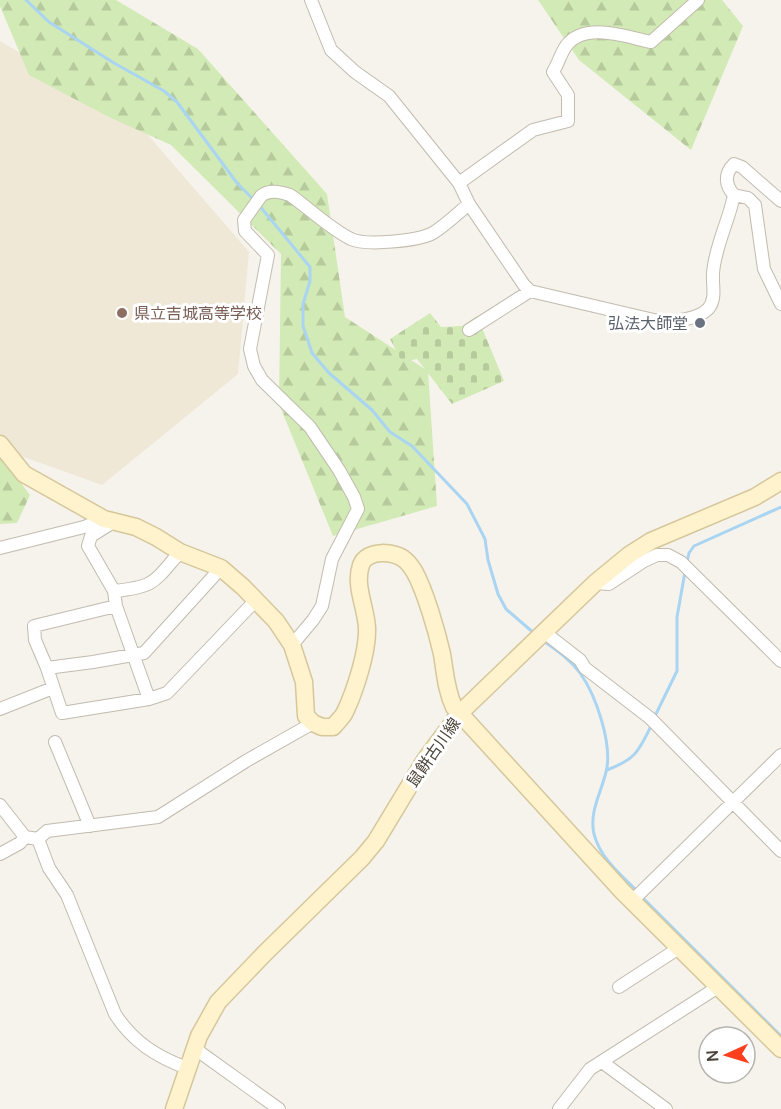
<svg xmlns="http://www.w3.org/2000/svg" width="781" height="1109" viewBox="0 0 781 1109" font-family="Manrope,'Noto Sans JP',sans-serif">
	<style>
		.education { fill: #efe8d6 }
		.forest { fill: url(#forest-firs) }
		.cemetery { fill: url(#cemetery-stones) }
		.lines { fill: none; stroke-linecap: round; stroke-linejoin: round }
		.stream { stroke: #a9d4f2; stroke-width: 3 }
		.street-casing { stroke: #c2bbae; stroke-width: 14 }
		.secondary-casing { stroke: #d6c79b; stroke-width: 19 }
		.street { stroke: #fff; stroke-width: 12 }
		.secondary { stroke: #fff3cd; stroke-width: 16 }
		.education-dot { fill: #8d6e63; stroke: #fff; stroke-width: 2 }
		.worship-dot { fill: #6b7280; stroke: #fff; stroke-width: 2 }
		.labels { text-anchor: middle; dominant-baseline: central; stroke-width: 6; stroke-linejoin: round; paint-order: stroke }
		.education-label { font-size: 16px; fill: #785e54; stroke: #fff; text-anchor: start }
		.worship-label { font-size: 16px; fill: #5b616d; stroke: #fff; text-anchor: end }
		.street-label { font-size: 16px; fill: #4b4439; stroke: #fff }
	</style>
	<defs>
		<pattern id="forest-firs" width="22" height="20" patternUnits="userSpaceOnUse" patternTransform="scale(1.5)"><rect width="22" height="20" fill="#d2eab5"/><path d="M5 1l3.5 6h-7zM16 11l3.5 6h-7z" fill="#b6ca9c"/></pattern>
		<pattern id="cemetery-stones" width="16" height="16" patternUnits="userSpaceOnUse" patternTransform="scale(1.5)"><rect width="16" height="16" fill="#d2eab5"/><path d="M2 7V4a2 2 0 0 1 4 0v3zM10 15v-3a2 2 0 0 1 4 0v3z" fill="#b6ca9c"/></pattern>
	</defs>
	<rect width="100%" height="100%" fill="#f6f3ec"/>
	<path class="education" d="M 0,41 L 135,120 L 249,252 L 238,374 L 102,485 L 21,456 L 0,436 Z"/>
	<path class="forest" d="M 0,0 L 116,0 L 198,49 L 327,194 L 345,317 L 428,371 L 437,506 L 333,536 L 279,404 L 281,254 L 171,145 L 109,117 L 29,75 L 0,6 Z
		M 538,0 L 722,0 L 743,26 L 691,150 L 579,60 Z
		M 0,455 L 30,495 L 17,523 L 0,524 Z"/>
	<path class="cemetery" d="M 430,313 L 441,327 L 462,326 L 477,316 L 504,381 L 452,404 L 417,359 L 402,362 L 390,339 Z"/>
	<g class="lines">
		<path class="stream" d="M 26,0 L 49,22 L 114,63 L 164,91 L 177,102 L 237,183 L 253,199
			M 258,204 L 310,267 L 310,281 L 303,304 L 303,326 L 312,353 L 329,373 L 372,410 L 390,432 L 412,446 L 467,504 L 485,539 L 488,560 L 498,594 L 506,609 L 535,634
			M 687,562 L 689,553 L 694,546 L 781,507
			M 542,640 C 556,650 570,659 580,673 C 596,695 613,745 606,772 C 601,793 589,812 594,834 C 600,858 621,875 638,892
			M 654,718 L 677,671 L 677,617 L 685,572
			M 607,770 C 636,759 639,751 652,724
			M 642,897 L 781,1036"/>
		<defs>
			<path id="street" d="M 311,0 L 331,50 L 355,72 L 389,96 L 459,183 L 469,204 L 524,285 L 530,291 L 658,321 C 672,322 697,320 708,309 C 717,299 712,285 713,273 C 715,246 729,221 734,195
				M 459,183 L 533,130 L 568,121 L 568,95 L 553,72 C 558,64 561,53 566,46 C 585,21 626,37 651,42 L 698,0
				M 781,201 L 742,167 L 734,164 C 724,174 725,185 734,195 L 748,198 L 755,205 L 764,269 L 781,304
				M 469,330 L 530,291
				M 115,521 L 91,536 L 88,546 L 114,591 L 116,606
				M 0,548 L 84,527 L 104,519
				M 595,583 L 609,584 L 644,561 L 657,555 L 668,555 L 681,562 L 781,661
				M 114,591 C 155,587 154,582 180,552
				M 544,632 L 580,660 L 585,668 L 650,718 L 781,851
				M 292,645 L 313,620 L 322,606 L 332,559 L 358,509 L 354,497 L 339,470 L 310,427 L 262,380 L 254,366 L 250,349 L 268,255 L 245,231 L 244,220 L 261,196 C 269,189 280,192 290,195 C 310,209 329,228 351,239 C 366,246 418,241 433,233 C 446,225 458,213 469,204
				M 47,668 L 93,662 L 144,653 L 221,568
				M 149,699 L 116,606 L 34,626 L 35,640 L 47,668 L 62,713 L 149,699 L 167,693 L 256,600
				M 0,709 L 53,688
				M 55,742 L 90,826
				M 0,805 L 25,837 L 38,839 L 47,831 L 158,817 L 246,761 L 313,723
				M 38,839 L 49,868 L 67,895 L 115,1014 C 133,1042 157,1057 187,1068
				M 0,854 L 20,843 L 25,837
				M 632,901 L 781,755
				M 619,987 L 679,948
				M 194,1048 L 279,1109
				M 602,1062 L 666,1109
				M 559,1109 L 590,1069 L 718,987"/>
			<path id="secondary" d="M 0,444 L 24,474 L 104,519 L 136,527 L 156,537 L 180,552 L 221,568 L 243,587 L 276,621 L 292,645 L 304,682 L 306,716 L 313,723 L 322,727 L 333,727 C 337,722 342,718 345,712 C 355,691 368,651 367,628 C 366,607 354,586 361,565 C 367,549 395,551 405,560 C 408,562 412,568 414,571 C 425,590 437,632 442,654 C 445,672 446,690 454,707 L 623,892 L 781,1049
				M 174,1109 L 199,1036 L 218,1002 L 265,953 L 362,858 L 376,841 L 425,760 L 460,713 L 595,583 L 629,555 L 651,541 L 755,497 L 781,481"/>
		</defs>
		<use href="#street" class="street-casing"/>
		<use href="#secondary" class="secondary-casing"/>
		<use href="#street" class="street"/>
		<use href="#secondary" class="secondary"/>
	</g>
	<circle class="education-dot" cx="122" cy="313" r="6"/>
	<circle class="worship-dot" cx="700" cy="323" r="6"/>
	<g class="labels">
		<g class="education-label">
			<text x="134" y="313">県立吉城高等学校</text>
		</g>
		<g class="worship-label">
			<text x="688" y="323">弘法大師堂</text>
		</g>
		<g class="street-label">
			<text transform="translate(433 752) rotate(-55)">鼠餅古川線</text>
		</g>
	</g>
	<g transform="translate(727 1055) rotate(266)"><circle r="28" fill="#ffffff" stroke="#b7b4b0" stroke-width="1.5"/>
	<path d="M0-4.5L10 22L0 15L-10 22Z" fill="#fc3f1d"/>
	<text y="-9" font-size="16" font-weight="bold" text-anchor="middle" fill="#4b4439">N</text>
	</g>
</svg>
